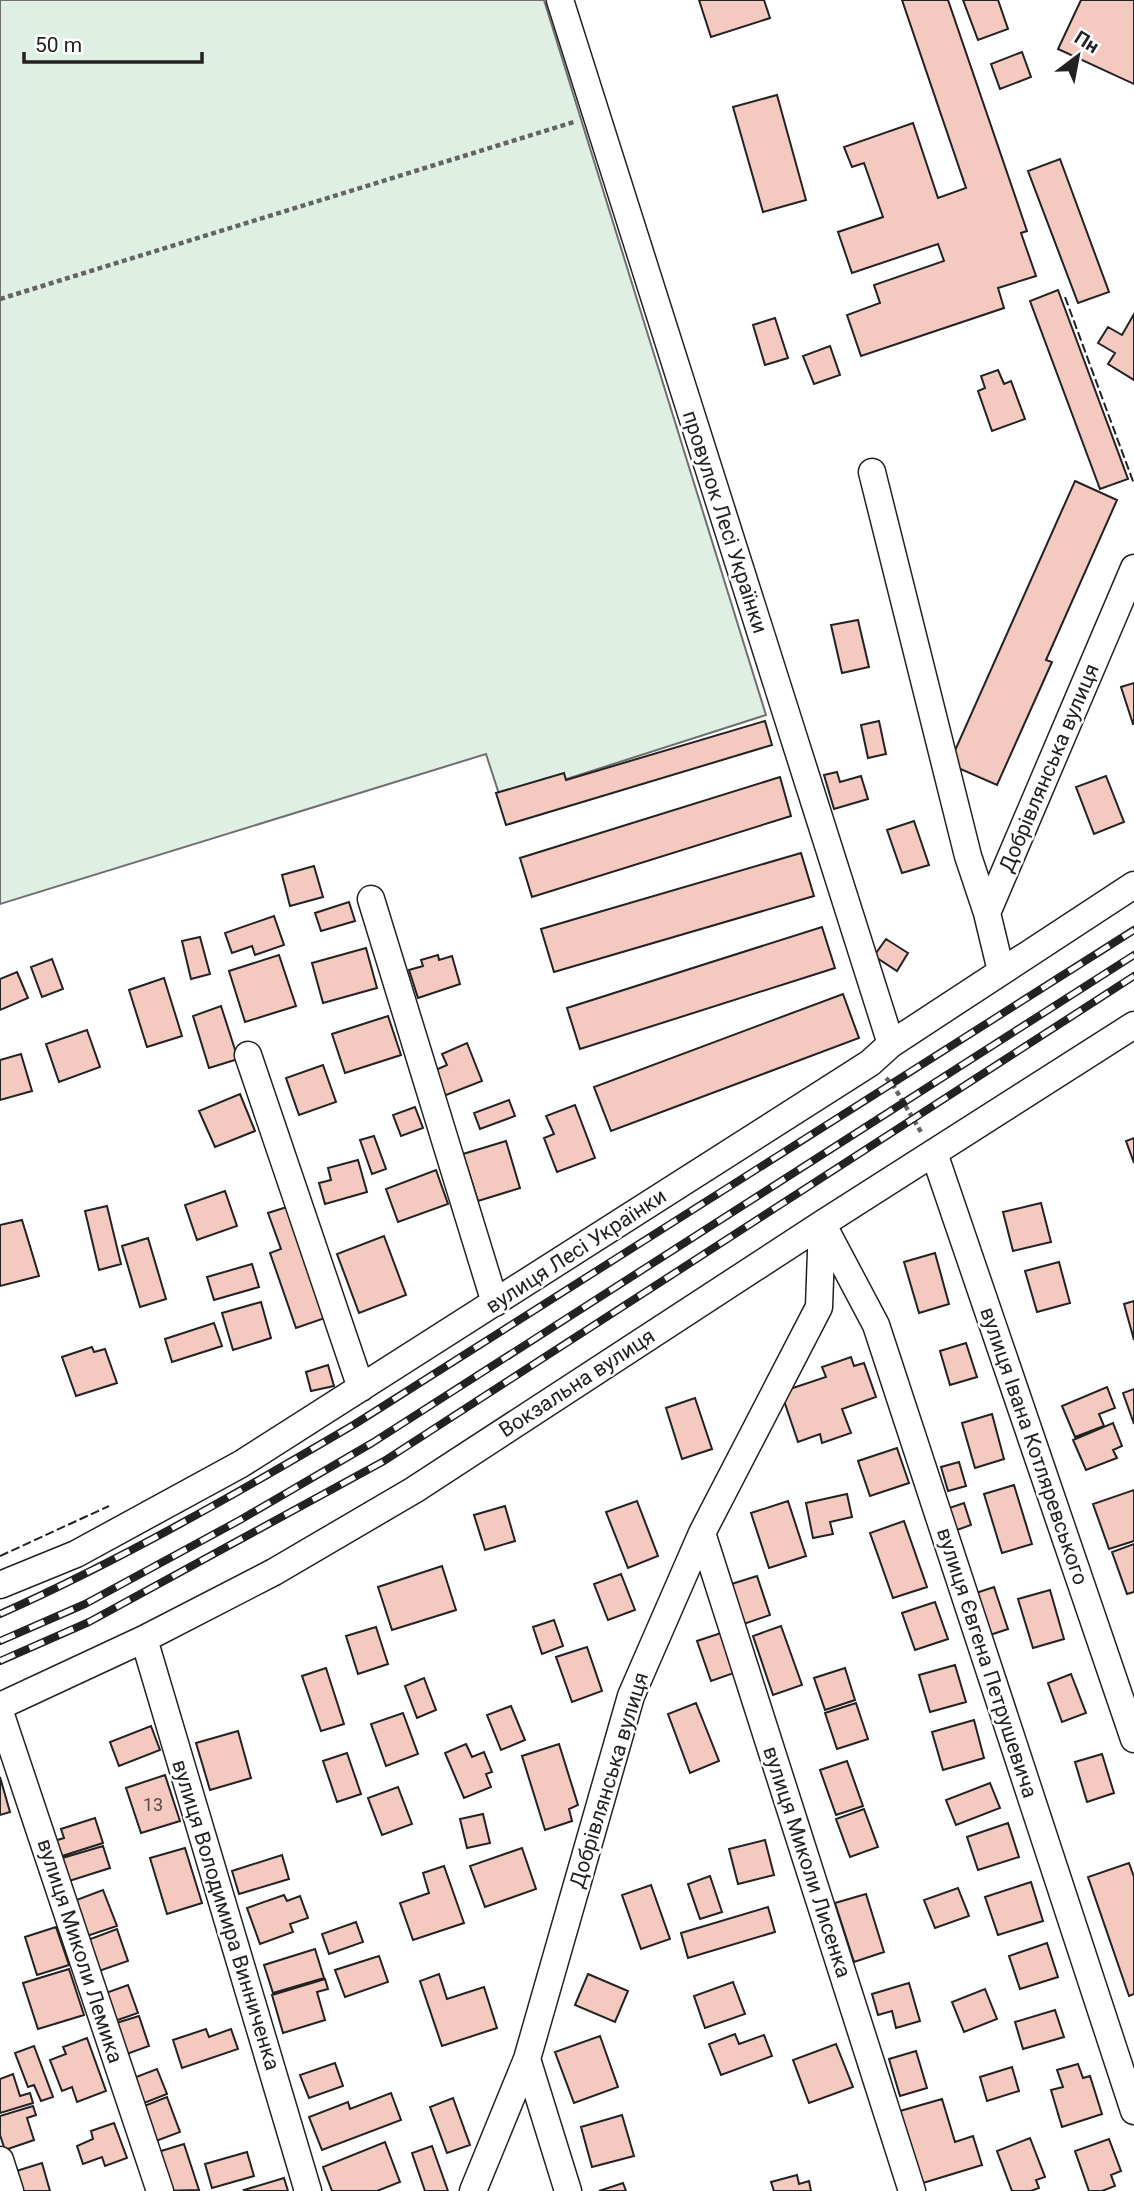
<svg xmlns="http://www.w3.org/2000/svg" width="1134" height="2191" viewBox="0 0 1134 2191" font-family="Roboto,sans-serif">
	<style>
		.green { fill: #e0efe3; stroke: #6f6f6f; stroke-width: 2 }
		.building { fill: #f3c9c0; stroke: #222; stroke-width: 2 }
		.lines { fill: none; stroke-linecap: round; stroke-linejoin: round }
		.minor-casing { stroke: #222; stroke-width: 29 }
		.path { stroke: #646464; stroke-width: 4.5; stroke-dasharray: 5 3.5; stroke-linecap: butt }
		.minor { stroke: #fff; stroke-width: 26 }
		.rail-casing { stroke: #222; stroke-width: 8 }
		.rail { stroke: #fff; stroke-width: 5; stroke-dasharray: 16; stroke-linecap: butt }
		.fence { stroke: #222; stroke-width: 2; stroke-dasharray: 9 3.5; stroke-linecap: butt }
		.labels { text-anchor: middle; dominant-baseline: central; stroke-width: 5; stroke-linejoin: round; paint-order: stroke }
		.number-label { font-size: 18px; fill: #564c4a }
		.street-label { font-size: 21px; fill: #222; stroke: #fff }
	</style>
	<rect width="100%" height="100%" fill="#fff"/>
	<path class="green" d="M 0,0 L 544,0 L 766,715 L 501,800 L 486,754 L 0,904 Z"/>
	<path class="building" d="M 699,0 L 764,0 L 770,18 L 711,37 Z
		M 902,0 L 948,0 L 1027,231 L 1021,233 L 1036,276 L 998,288 L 1004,308 L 861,356 L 847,315 L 880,303 L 874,285 L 944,261 L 938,244 L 852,273 L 838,232 L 883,217 L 864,163 L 852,167 L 844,147 L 913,123 L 938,198 L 966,188 Z
		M 963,0 L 998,0 L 1008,29 L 978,40 Z
		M 1081,0 L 1134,0 L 1134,84 L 1058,49 Z
		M 1022,52 L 1031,77 L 1000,89 L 991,64 Z
		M 777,95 L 806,200 L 763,212 L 733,107 Z
		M 1060,159 L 1109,292 L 1078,303 L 1028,171 Z
		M 1058,290 L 1128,479 L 1100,489 L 1030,301 Z
		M 1134,314 L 1134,380 L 1108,364 L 1115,353 L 1098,343 L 1108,327 L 1122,335 Z
		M 775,318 L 788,358 L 765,365 L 753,325 Z
		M 830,346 L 840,375 L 814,384 L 803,356 Z
		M 998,370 L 1004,384 L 1011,381 L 1025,419 L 992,431 L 978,391 L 985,388 L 981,376 Z
		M 1075,481 L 1117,500 L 1046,660 L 1052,662 L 997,785 L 949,764 Z
		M 858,620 L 869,667 L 842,673 L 831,625 Z
		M 1134,683 L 1134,724 L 1133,724 L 1121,687 Z
		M 765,721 L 772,745 L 506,825 L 496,793 L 564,773 L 566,780 Z
		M 879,721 L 886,754 L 868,758 L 861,725 Z
		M 837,772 L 840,782 L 861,776 L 868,799 L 834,809 L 824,775 Z
		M 1106,776 L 1124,822 L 1094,834 L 1076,787 Z
		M 780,777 L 791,816 L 532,897 L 520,858 Z
		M 914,821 L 929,865 L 902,873 L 887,830 Z
		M 801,853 L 814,896 L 554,972 L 541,929 Z
		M 314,866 L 323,897 L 290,906 L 282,875 Z
		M 349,902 L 355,921 L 321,931 L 315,913 Z
		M 274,916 L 284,945 L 255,955 L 252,946 L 232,953 L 225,933 Z
		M 822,927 L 835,968 L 580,1049 L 567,1008 Z
		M 200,937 L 210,974 L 191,979 L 182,941 Z
		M 886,939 L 908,953 L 897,971 L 874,956 Z
		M 366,948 L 377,988 L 323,1003 L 312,963 Z
		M 279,955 L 296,1006 L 245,1022 L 229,971 Z
		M 438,955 L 439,960 L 452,956 L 460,984 L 418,998 L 409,970 L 423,966 L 421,960 Z
		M 52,959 L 63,989 L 42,997 L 31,967 Z
		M 17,972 L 28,998 L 0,1010 L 0,979 Z
		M 164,978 L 182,1036 L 147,1047 L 129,990 Z
		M 843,994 L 859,1038 L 611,1131 L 594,1087 Z
		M 221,1006 L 238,1059 L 209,1068 L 193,1016 Z
		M 388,1016 L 401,1055 L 345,1073 L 332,1034 Z
		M 87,1030 L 100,1067 L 59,1082 L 46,1044 Z
		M 467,1043 L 482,1081 L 441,1097 L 431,1072 L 447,1065 L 442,1054 Z
		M 21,1054 L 32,1091 L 0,1100 L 0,1060 Z
		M 323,1065 L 336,1102 L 299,1115 L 286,1078 Z
		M 240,1094 L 255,1131 L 215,1147 L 199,1111 Z
		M 509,1100 L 515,1116 L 480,1129 L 474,1113 Z
		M 575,1105 L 595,1158 L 557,1172 L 544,1138 L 554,1134 L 546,1116 Z
		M 415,1107 L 423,1128 L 401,1136 L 393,1115 Z
		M 374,1136 L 386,1169 L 372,1174 L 360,1140 Z
		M 1134,1138 L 1134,1163 L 1126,1141 Z
		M 506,1141 L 520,1188 L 478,1201 L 463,1154 Z
		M 358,1160 L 367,1192 L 325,1204 L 319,1183 L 331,1180 L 328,1168 Z
		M 436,1170 L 448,1204 L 398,1222 L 386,1189 Z
		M 225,1191 L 237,1226 L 197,1240 L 185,1205 Z
		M 1041,1203 L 1051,1242 L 1013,1251 L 1003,1212 Z
		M 107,1206 L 121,1264 L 99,1270 L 85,1211 Z
		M 290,1206 L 328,1317 L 296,1328 L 270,1253 L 281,1249 L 268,1213 Z
		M 22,1220 L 39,1276 L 0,1286 L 0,1225 Z
		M 384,1236 L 406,1295 L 359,1313 L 337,1254 Z
		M 148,1238 L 166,1299 L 140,1307 L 122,1246 Z
		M 935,1253 L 949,1304 L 919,1313 L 904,1262 Z
		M 1059,1262 L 1070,1303 L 1037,1312 L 1025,1271 Z
		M 252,1264 L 259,1287 L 214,1300 L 207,1277 Z
		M 1134,1301 L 1134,1340 L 1124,1304 Z
		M 261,1302 L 271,1338 L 233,1350 L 222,1313 Z
		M 214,1323 L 222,1346 L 172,1362 L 165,1339 Z
		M 966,1343 L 977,1377 L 950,1385 L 940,1351 Z
		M 92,1347 L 94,1352 L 105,1349 L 117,1383 L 76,1396 L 62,1357 Z
		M 851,1357 L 854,1366 L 864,1363 L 876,1397 L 842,1409 L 851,1433 L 822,1443 L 820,1434 L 798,1442 L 781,1392 L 826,1377 L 822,1367 Z
		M 328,1365 L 334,1386 L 311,1391 L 306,1372 Z
		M 1107,1387 L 1115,1408 L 1099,1414 L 1104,1426 L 1075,1437 L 1062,1406 Z
		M 1134,1389 L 1134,1424 L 1123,1393 Z
		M 695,1398 L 712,1449 L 682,1459 L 666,1408 Z
		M 992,1414 L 1004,1459 L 975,1468 L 962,1423 Z
		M 1113,1423 L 1122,1446 L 1113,1450 L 1117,1458 L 1086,1470 L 1073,1440 Z
		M 897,1448 L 909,1483 L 870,1496 L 858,1461 Z
		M 959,1462 L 966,1486 L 948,1491 L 941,1467 Z
		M 1014,1485 L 1032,1544 L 1002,1553 L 984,1494 Z
		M 1134,1490 L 1134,1541 L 1109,1549 L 1093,1504 Z
		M 847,1494 L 852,1517 L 830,1522 L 833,1534 L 813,1538 L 806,1503 Z
		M 637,1501 L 658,1556 L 628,1568 L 606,1512 Z
		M 788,1501 L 806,1556 L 769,1568 L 751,1513 Z
		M 964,1503 L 971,1525 L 957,1530 L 949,1508 Z
		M 505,1506 L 515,1541 L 485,1550 L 474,1515 Z
		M 904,1521 L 927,1587 L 893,1598 L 870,1533 Z
		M 1134,1544 L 1134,1592 L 1127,1594 L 1112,1552 Z
		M 442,1566 L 456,1610 L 392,1630 L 378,1587 Z
		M 621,1574 L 635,1610 L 608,1620 L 594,1584 Z
		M 757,1576 L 770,1615 L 735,1627 L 722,1587 Z
		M 994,1587 L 1008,1629 L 981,1638 L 967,1596 Z
		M 1050,1590 L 1064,1639 L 1033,1648 L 1018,1599 Z
		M 935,1602 L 948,1639 L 915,1650 L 902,1613 Z
		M 554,1620 L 563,1646 L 542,1654 L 533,1627 Z
		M 781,1626 L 802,1685 L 773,1695 L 753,1636 Z
		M 376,1627 L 388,1664 L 358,1674 L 346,1636 Z
		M 721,1633 L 734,1673 L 711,1681 L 697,1641 Z
		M 587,1647 L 602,1691 L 572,1702 L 556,1657 Z
		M 955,1665 L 966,1702 L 930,1712 L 919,1675 Z
		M 326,1668 L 344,1724 L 321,1731 L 302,1676 Z
		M 845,1668 L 855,1700 L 825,1710 L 814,1678 Z
		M 1071,1674 L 1086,1713 L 1062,1722 L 1048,1683 Z
		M 424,1678 L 436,1710 L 417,1718 L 405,1686 Z
		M 696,1703 L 719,1761 L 690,1773 L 668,1714 Z
		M 856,1703 L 868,1739 L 837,1749 L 825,1713 Z
		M 511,1706 L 525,1740 L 501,1750 L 487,1715 Z
		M 403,1713 L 418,1754 L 386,1766 L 371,1724 Z
		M 974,1720 L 984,1758 L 943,1770 L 932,1732 Z
		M 151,1726 L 160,1750 L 119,1766 L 110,1742 Z
		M 238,1731 L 251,1778 L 210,1790 L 196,1743 Z
		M 466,1744 L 472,1757 L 484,1752 L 492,1772 L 486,1774 L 491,1787 L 464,1798 L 445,1753 Z
		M 559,1744 L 578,1805 L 569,1809 L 572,1821 L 545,1830 L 522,1756 Z
		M 347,1753 L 361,1794 L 337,1802 L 323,1761 Z
		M 1102,1754 L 1114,1793 L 1087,1802 L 1075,1762 Z
		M 847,1761 L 863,1806 L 836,1815 L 820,1770 Z
		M 165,1775 L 180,1821 L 141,1833 L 126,1788 Z
		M 0,1777 L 10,1812 L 0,1815 Z
		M 990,1783 L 1000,1808 L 956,1825 L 946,1800 Z
		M 398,1787 L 412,1824 L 382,1835 L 368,1798 Z
		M 864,1809 L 878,1847 L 850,1857 L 836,1819 Z
		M 483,1814 L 490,1843 L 467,1848 L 460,1819 Z
		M 95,1818 L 103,1843 L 59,1857 L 54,1841 L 64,1838 L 61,1829 Z
		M 1008,1823 L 1019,1857 L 978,1870 L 967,1837 Z
		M 765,1840 L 774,1875 L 738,1884 L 729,1849 Z
		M 103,1846 L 110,1868 L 66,1882 L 59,1859 Z
		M 185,1848 L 202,1903 L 167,1914 L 150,1858 Z
		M 522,1848 L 536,1889 L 485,1907 L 470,1866 Z
		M 282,1855 L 289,1879 L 239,1894 L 232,1871 Z
		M 1129,1863 L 1134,1877 L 1134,1994 L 1129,1996 L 1088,1877 Z
		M 444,1866 L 464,1923 L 413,1940 L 400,1903 L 429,1893 L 423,1873 Z
		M 710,1876 L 722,1912 L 700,1919 L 688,1884 Z
		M 1031,1882 L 1043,1921 L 998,1935 L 985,1897 Z
		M 651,1885 L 670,1939 L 641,1949 L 622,1895 Z
		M 958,1888 L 969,1916 L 935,1928 L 924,1900 Z
		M 103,1890 L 117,1926 L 84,1937 L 71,1902 Z
		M 866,1894 L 884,1952 L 854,1962 L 835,1903 Z
		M 284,1895 L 287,1901 L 300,1896 L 308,1918 L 290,1924 L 293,1932 L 260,1944 L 247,1908 Z
		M 768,1907 L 775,1932 L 688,1958 L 681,1933 Z
		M 356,1922 L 363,1942 L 329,1954 L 322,1934 Z
		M 56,1927 L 69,1965 L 37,1975 L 25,1937 Z
		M 117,1929 L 128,1961 L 96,1972 L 85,1941 Z
		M 1047,1943 L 1058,1977 L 1020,1989 L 1009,1956 Z
		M 315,1949 L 324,1978 L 273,1993 L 264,1965 Z
		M 379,1956 L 388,1982 L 345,1997 L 335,1970 Z
		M 69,1969 L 84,2015 L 38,2029 L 23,1983 Z
		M 439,1974 L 447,1999 L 484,1987 L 497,2028 L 442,2046 L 420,1981 Z
		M 588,1974 L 628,1991 L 615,2022 L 575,2005 Z
		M 325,1979 L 328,1989 L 317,1992 L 325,2020 L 283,2033 L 272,1995 Z
		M 733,1982 L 745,2014 L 705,2028 L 694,1996 Z
		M 909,1983 L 920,2021 L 896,2028 L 892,2011 L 878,2015 L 872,1994 Z
		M 128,1985 L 138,2013 L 112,2022 L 103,1994 Z
		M 985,1989 L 997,2019 L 964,2032 L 952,2002 Z
		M 1055,2010 L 1064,2037 L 1023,2049 L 1015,2022 Z
		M 139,2016 L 149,2046 L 124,2055 L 113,2024 Z
		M 206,2029 L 209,2037 L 231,2029 L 238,2049 L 182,2068 L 173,2040 Z
		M 735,2034 L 739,2044 L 764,2035 L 772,2056 L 721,2075 L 709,2044 Z
		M 600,2036 L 618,2087 L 574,2103 L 555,2052 Z
		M 87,2038 L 106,2091 L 77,2102 L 72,2087 L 62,2091 L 50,2060 L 66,2054 L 63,2047 Z
		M 836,2044 L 853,2087 L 809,2103 L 793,2060 Z
		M 34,2046 L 53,2097 L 41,2101 L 34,2085 L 28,2087 L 15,2053 Z
		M 916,2051 L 927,2088 L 900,2096 L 889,2059 Z
		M 335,2063 L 343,2086 L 309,2098 L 300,2075 Z
		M 1078,2064 L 1083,2078 L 1090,2076 L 1102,2114 L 1062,2127 L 1051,2090 L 1063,2087 L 1057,2070 Z
		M 1012,2067 L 1019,2091 L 987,2101 L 980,2077 Z
		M 157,2069 L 167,2094 L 134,2107 L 123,2082 Z
		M 13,2074 L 20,2096 L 30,2093 L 33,2103 L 0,2113 L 0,2079 Z
		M 391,2093 L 401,2120 L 322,2150 L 309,2117 L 348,2102 L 350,2109 Z
		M 167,2097 L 180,2132 L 148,2144 L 134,2110 Z
		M 453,2098 L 470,2145 L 447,2153 L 430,2107 Z
		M 942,2099 L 955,2142 L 973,2136 L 982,2165 L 923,2183 L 900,2111 Z
		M 33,2106 L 36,2115 L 27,2118 L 34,2140 L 5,2150 L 0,2135 L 0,2116 Z
		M 622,2115 L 634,2156 L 592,2167 L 581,2127 Z
		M 114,2123 L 127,2158 L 105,2166 L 102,2157 L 83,2164 L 77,2146 L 93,2139 L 91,2131 Z
		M 1030,2138 L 1045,2177 L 1036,2180 L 1039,2188 L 1031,2191 L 1012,2191 L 997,2151 Z
		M 1109,2139 L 1121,2171 L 1111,2175 L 1115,2186 L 1102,2191 L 1089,2191 L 1075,2151 Z
		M 385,2142 L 400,2182 L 377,2191 L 332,2191 L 323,2167 Z
		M 184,2144 L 199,2190 L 160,2191 L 148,2155 Z
		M 432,2146 L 448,2191 L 425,2191 L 412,2153 Z
		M 247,2152 L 254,2176 L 212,2188 L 205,2164 Z
		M 42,2163 L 50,2191 L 15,2191 L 10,2173 Z
		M 797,2175 L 799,2184 L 809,2181 L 811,2191 L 774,2191 L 771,2182 Z
		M 284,2178 L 288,2191 L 245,2191 L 244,2190 Z
		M 623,2183 L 626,2191 L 599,2191 Z"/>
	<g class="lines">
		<defs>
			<path id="minor" d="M 560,0 L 891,1044
				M 872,472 L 968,856 L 987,913
				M 371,899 L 495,1303
				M 1001,971 L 987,913 L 1134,568
				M 248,1055 L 361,1388
				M 934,1153 L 1134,1739
				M 823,1225 L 876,1325 L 1134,2111
				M 702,1533 L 912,2191
				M 0,1585 L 76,1554 L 241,1464 L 870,1063 L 891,1044 L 1134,885
				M 144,1639 L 308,2191
				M 0,1706 L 144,1639 L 274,1572 L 414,1490 L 822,1224 L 1134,1025
				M 0,1712 L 160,2191
				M 527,2059 L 568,2191
				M 0,2160 L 10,2191
				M 473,2191 L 527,2059 L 631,1696 L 702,1533 L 819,1307 L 822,1224"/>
		</defs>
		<use href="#minor" class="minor-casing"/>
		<path class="path" d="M 0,299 L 574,122
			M 886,1078 L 893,1085 L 921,1132"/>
		<use href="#minor" class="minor"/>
		<defs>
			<path id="rail" d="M 0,1614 C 123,1559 239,1492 355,1424 L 1134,930
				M 0,1641 L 85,1604 L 240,1520 L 372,1443 L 1134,955
				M 0,1661 L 89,1622 L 384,1461 L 1134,976"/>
		</defs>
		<use href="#rail" class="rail-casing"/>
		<use href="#rail" class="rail"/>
		<path class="fence" d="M 1065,297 L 1134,484
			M 0,1556 L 109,1506"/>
	</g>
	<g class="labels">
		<g class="number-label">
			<text x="153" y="1804">13</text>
		</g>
		<g class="street-label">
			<text transform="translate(725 522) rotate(72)">провулок Лесі Українки</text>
			<text transform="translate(1049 768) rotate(-67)">Добрівлянська вулиця</text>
			<text transform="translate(576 1251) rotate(-33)">вулиця Лесі Українки</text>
			<text transform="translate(577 1383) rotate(-33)">Вокзальна вулиця</text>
			<text transform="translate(1034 1446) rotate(71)">вулиця Івана Котляревського</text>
			<text transform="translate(987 1663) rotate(72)">вулиця Євгена Петрушевича</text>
			<text transform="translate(609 1780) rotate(-73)">Добрівлянська вулиця</text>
			<text transform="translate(807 1862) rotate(72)">вулиця Миколи Лисенка</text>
			<text transform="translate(226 1915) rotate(73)">вулиця Володимира Винниченка</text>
			<text transform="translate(80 1951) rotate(72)">вулиця Миколи Лемика</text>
		</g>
	</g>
	<g transform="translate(1078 56) rotate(32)" stroke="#ffffff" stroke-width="5" paint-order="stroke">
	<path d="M0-5L12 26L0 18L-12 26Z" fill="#222222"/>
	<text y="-10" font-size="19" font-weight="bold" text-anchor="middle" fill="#222222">Пн</text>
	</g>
	<path d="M24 52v10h178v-10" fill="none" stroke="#222222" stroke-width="3.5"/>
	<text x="35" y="52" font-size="21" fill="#222222" stroke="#ffffff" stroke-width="5" paint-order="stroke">50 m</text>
</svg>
